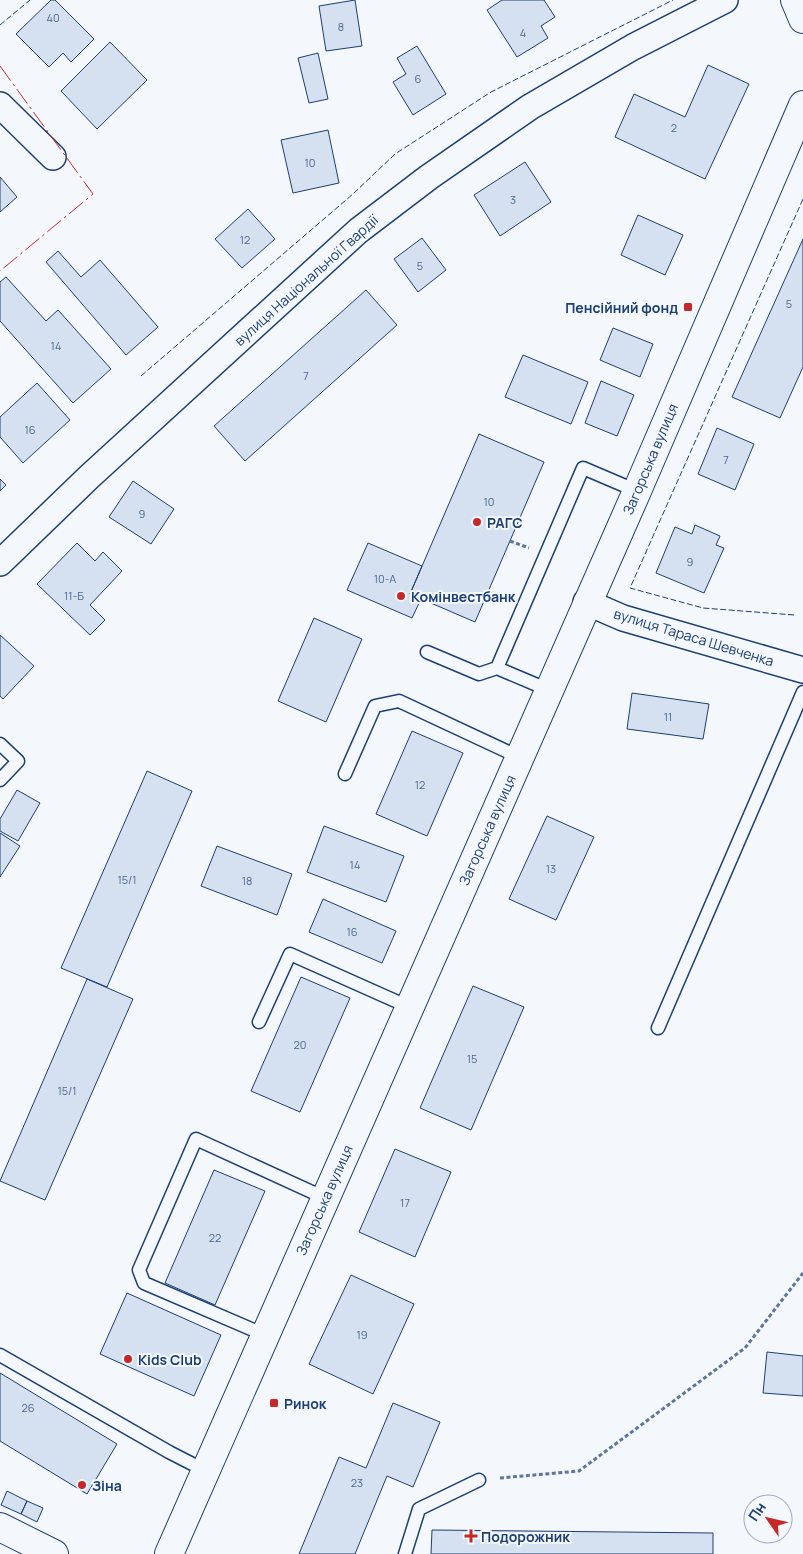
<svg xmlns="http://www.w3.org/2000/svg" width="803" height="1554" viewBox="0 0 803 1554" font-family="Manrope,sans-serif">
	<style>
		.building { fill: #d5e0f0; stroke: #1d3f73 }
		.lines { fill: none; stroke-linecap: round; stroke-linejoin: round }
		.lane-casing { stroke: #1d3f73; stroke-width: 15 }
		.street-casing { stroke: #1d3f73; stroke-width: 28 }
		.secondary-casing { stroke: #1d3f73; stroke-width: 30 }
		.path { stroke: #5e769c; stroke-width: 3; stroke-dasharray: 4 2.5; stroke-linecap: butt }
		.lane { stroke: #f4f7fb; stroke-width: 12 }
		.street { stroke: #f4f7fb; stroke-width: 25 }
		.secondary { stroke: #f4f7fb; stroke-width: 28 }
		.fence { stroke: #1d3f73; stroke-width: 1; stroke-dasharray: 6 2.5; stroke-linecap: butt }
		.power { stroke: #c62828; stroke-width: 1; stroke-dasharray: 18 4 2.5 4; stroke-linecap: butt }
		.poi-dot { fill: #c62828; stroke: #f4f7fb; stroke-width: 2 }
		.labels { text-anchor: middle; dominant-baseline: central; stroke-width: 4; stroke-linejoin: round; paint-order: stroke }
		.number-label { font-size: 11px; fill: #4b6792 }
		.street-label { font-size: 14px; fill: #1d3f73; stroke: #f4f7fb }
		.poi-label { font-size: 14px; font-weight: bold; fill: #1d3f73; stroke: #f4f7fb; text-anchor: start }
	</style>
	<rect width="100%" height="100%" fill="#f4f7fb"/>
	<path class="building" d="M 51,0 L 55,0 L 94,39 L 71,62 L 63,53 L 49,67 L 16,34 Z
		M 355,0 L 362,46 L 326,51 L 319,6 Z
		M 502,0 L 544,0 L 555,17 L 541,26 L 548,38 L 517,57 L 487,10 Z
		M 110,42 L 147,80 L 97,129 L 61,91 Z
		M 417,46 L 446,94 L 413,115 L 393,82 L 406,74 L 397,58 Z
		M 318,53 L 328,99 L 309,103 L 298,58 Z
		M 708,65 L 749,84 L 705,179 L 615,137 L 634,94 L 685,117 Z
		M 328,130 L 339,183 L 293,193 L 281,140 Z
		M 525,162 L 551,202 L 500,236 L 474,195 Z
		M 0,177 L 17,197 L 0,212 Z
		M 248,209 L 275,239 L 242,268 L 215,239 Z
		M 638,215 L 683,235 L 665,275 L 621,255 Z
		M 422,238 L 446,270 L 418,292 L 394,259 Z
		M 803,239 L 803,367 L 780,418 L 732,397 Z
		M 58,251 L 81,277 L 100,260 L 158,327 L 126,355 L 46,262 Z
		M 6,277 L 46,321 L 58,310 L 111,369 L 73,403 L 0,321 L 0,282 Z
		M 366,290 L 397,325 L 245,461 L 214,426 Z
		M 613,328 L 653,344 L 640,377 L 600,360 Z
		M 523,355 L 588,382 L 571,424 L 505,397 Z
		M 601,381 L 634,395 L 617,436 L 585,423 Z
		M 37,383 L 70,420 L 23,463 L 0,437 L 0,417 Z
		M 717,428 L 754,444 L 735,490 L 698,474 Z
		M 479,434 L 544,462 L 475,622 L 410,594 Z
		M 0,479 L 6,485 L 0,491 Z
		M 133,481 L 174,509 L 151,544 L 109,517 Z
		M 695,525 L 720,536 L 716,545 L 724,548 L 704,593 L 656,573 L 675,527 L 692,534 Z
		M 77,543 L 95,561 L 103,552 L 122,571 L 90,605 L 105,620 L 90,635 L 37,584 Z
		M 368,543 L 422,566 L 410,594 L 421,599 L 412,618 L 347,590 Z
		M 314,618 L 362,639 L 326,722 L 278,701 Z
		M 0,635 L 34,666 L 3,699 L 0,696 Z
		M 632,693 L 709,704 L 703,739 L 627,729 Z
		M 412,731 L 463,753 L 427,836 L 376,814 Z
		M 147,771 L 192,791 L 107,987 L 61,968 Z
		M 17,790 L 40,803 L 18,841 L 0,831 L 0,819 Z
		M 547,816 L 594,837 L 556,920 L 509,899 Z
		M 324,826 L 404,856 L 386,902 L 307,872 Z
		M 0,833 L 20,846 L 0,877 Z
		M 217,846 L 292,874 L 277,915 L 201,886 Z
		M 323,899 L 396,931 L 382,963 L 309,932 Z
		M 301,977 L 350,998 L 300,1112 L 251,1091 Z
		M 87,979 L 133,999 L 45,1200 L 0,1181 Z
		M 473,986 L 524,1007 L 471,1130 L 420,1108 Z
		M 395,1149 L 451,1172 L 415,1257 L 359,1232 Z
		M 214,1170 L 265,1191 L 215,1305 L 165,1283 Z
		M 351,1275 L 414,1304 L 373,1394 L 309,1364 Z
		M 127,1293 L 221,1335 L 194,1396 L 100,1354 Z
		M 767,1352 L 803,1356 L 803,1396 L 763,1393 Z
		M 0,1373 L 117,1444 L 87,1494 L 0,1441 Z
		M 393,1403 L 440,1422 L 413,1487 L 387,1476 L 355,1554 L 299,1554 L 339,1457 L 366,1468 Z
		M 7,1491 L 27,1501 L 21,1514 L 1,1505 Z
		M 27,1501 L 43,1508 L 37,1522 L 21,1514 Z
		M 432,1530 L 713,1533 L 713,1554 L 431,1554 Z"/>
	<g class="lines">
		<defs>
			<path id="lane" d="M 427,652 L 479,674 L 497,668 L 549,690
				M 497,668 L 583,468 L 637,491
				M 0,744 L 18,761 L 0,780
				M 345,774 L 375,706 L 399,701 L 519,757
				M 259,1022 L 290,954 L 409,1007
				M 658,1028 L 803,692
				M 265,1335 L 144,1283 L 139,1270 L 196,1139 L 325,1198
				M 0,1355 L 169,1452 L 206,1471
				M 405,1554 L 419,1509 L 479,1480"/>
			<path id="street" d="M 0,105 L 53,157
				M 0,563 L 89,477 L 358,231 L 429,177 L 530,107 L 633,47 L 725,0
				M 586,602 L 623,618 L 803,670"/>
			<path id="secondary" d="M 795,0 L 803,19
				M 0,1527 L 54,1554
				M 169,1554 L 637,491 L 803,105"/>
		</defs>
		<use href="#lane" class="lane-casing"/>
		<use href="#street" class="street-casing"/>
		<use href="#secondary" class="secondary-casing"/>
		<path class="path" d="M 510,541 L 529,548
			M 500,1478 L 579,1471 L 745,1348 L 803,1273"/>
		<use href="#lane" class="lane"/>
		<use href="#street" class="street"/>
		<use href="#secondary" class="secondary"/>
		<path class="fence" d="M 0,25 L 30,0
			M 141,376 L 353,194 L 395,154 L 491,92 L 673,0
			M 794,615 L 703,608 L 630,588 L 803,199"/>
		<path class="power" d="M 0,66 L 93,194 L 0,271"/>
	</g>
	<g class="poi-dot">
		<rect x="683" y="302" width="10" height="10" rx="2.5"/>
		<circle cx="477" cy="522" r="5"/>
		<circle cx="401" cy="596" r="5"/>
		<circle cx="128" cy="1359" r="5"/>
		<rect x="269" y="1398" width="10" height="10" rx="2.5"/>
		<circle cx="82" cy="1485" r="5"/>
		<path d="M468.5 1528.5h5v5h5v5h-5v5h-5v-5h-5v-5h5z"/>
	</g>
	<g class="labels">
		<g class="number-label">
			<text x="53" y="17">40</text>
			<text x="341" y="26">8</text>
			<text x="523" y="32">4</text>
			<text x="418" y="78">6</text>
			<text x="674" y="127">2</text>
			<text x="310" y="162">10</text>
			<text x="513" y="199">3</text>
			<text x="245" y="239">12</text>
			<text x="420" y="265">5</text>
			<text x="789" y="303">5</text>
			<text x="56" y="345">14</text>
			<text x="306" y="375">7</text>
			<text x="30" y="429">16</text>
			<text x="726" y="459">7</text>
			<text x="489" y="501">10</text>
			<text x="142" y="513">9</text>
			<text x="690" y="561">9</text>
			<text x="385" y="578">10-А</text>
			<text x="74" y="595">11-Б</text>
			<text x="668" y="716">11</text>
			<text x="420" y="784">12</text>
			<text x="355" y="864">14</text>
			<text x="551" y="868">13</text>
			<text x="127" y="879">15/1</text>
			<text x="247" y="880">18</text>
			<text x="352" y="931">16</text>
			<text x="300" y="1044">20</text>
			<text x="472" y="1058">15</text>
			<text x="67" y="1090">15/1</text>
			<text x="405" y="1202">17</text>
			<text x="215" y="1237">22</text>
			<text x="362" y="1334">19</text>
			<text x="28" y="1407">26</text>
			<text x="357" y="1482">23</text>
		</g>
		<g class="street-label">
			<text transform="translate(306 280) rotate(-42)">вулиця Національної Гвардії</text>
			<text transform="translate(650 459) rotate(-67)">Загорська вулиця</text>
			<text transform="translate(694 637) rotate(17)">вулиця Тараса Шевченка</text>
			<text transform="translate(487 830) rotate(-66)">Загорська вулиця</text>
			<text transform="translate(324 1200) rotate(-66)">Загорська вулиця</text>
		</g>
		<g class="poi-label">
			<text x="678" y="307" text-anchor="end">Пенсійний фонд</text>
			<text x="487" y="522">РАГС</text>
			<text x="411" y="596">Комінвестбанк</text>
			<text x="138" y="1359">Kids Club</text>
			<text x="284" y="1403">Ринок</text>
			<text x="92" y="1485">Зіна</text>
			<text x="481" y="1536">Подорожник</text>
		</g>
	</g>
	<g transform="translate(768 1519) rotate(304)"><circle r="24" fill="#f4f7fb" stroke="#9eadc5"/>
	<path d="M0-4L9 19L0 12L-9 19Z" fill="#c62828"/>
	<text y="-8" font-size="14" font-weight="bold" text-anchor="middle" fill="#1d3f73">Пн</text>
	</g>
</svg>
